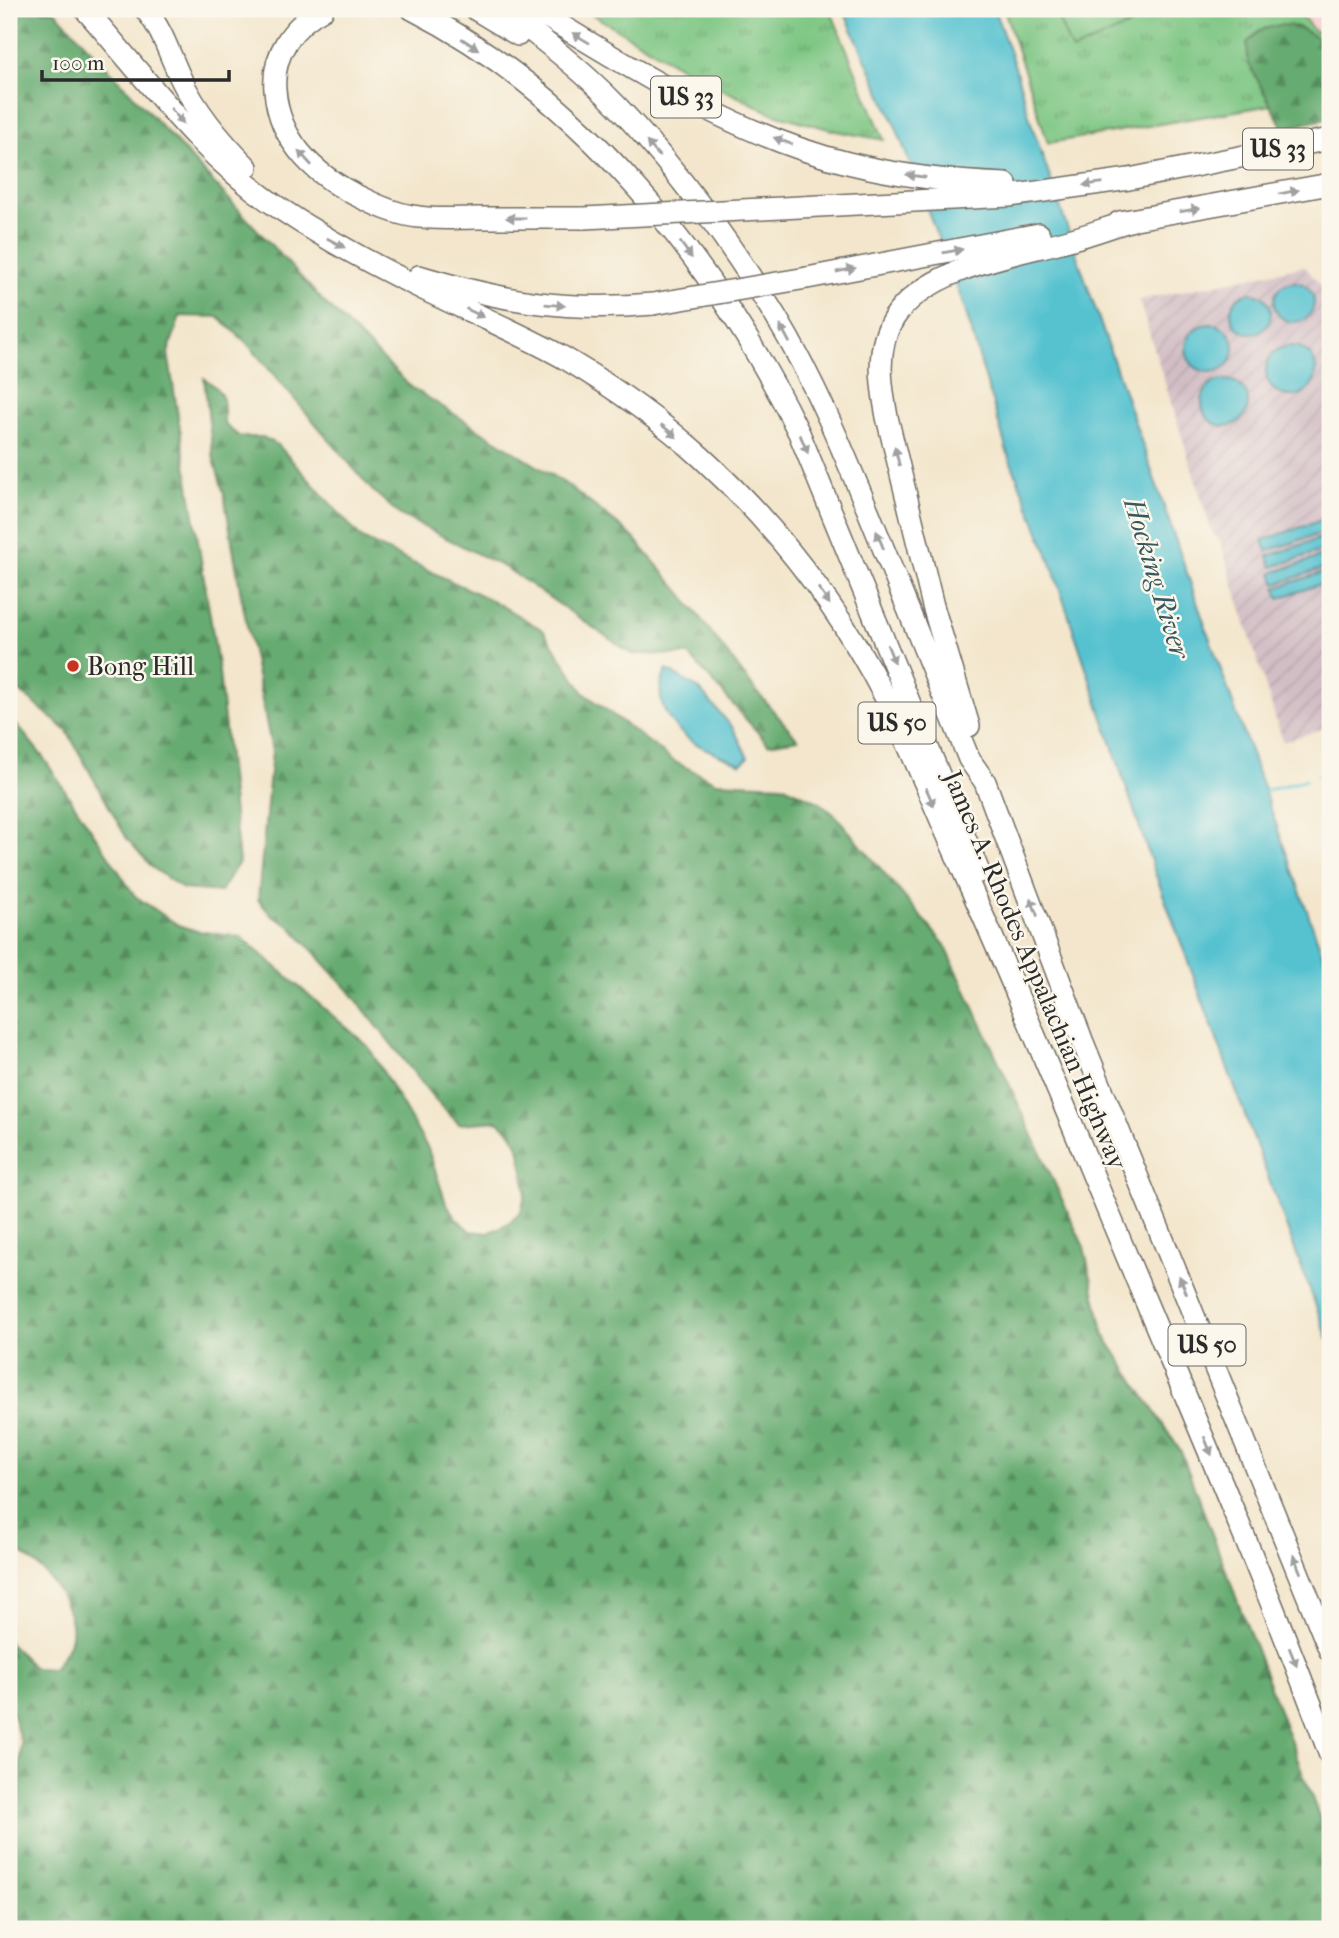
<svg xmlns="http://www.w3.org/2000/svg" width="1339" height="1938" viewBox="0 0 1339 1938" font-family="'IM FELL French Canon',serif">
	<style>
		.built { fill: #f7cfd0 }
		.industrial { fill: url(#industrial-furrows) }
		.grass { fill: url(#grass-tufts); stroke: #547857; stroke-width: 2 }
		.forest { fill: url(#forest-firs); stroke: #486b4e; stroke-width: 2 }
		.garden { fill: #7dc683; stroke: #547857; stroke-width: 2 }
		.water { fill: #56c2d0; stroke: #40767e; stroke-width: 2 }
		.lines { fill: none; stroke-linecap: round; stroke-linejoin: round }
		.stream { stroke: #56c2d0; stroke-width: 3.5 }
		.highway-casing { stroke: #716c63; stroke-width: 24 }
		.highway { stroke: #fff; stroke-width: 21 }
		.highway-bridge-casing { stroke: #716c63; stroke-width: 24; stroke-linecap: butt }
		.highway-bridge { stroke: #fff; stroke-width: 21 }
		.oneway { fill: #a0a0a0 }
		.poi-dot { fill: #c8321e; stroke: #fbf7ec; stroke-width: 2.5 }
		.labels { text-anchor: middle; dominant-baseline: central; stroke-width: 5; stroke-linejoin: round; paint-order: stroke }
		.shield { fill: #fbf7ec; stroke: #696865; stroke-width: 2 }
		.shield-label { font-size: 24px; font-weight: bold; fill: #2b2b2b }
		.poi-label { font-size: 26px; fill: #2b2b2b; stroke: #fbf7ec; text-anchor: start }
		.street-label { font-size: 26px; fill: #2b2b2b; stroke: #fbf7ec }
		.water-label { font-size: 28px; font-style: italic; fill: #38585d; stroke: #fbf7ec }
	</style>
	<defs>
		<pattern id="industrial-furrows" width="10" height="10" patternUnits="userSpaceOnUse" patternTransform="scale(1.75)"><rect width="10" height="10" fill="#d2bdc5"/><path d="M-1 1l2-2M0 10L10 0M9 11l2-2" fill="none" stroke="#b4a3a9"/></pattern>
		<pattern id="grass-tufts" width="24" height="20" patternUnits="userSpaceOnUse" patternTransform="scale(1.75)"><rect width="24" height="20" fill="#7dc683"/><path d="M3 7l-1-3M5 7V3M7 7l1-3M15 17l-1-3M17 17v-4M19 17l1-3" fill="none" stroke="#67a16b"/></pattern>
		<pattern id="forest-firs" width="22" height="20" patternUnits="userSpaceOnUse" patternTransform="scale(1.75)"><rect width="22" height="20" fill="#66ab71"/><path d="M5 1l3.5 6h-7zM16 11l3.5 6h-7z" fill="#548b5d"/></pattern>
	</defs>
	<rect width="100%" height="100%" fill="#fbf7ec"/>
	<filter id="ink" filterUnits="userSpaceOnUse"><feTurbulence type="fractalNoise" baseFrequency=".0143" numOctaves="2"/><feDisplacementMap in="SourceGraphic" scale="14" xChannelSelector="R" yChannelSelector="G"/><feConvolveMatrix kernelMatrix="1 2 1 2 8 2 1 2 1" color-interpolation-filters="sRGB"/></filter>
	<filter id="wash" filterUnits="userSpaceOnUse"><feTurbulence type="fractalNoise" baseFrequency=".00686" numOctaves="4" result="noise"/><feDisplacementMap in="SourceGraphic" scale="28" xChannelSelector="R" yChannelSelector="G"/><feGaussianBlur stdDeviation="1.57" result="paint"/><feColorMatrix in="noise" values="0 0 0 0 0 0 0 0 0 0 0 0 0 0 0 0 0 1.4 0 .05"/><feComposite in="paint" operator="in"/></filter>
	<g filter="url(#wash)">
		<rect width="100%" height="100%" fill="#f3e6cc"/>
		<path class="built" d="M 1296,9 L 1330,9 L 1330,29 L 1315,32 Z"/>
		<path class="industrial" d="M 1304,266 L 1330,296 L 1330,726 L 1283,742 L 1220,541 L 1212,533 L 1139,300 Z"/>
		<path class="grass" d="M 583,9 L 830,9 L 884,140 L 836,131 L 774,114 L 699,78 Z
			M 1004,9 L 1296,9 L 1315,32 L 1330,29 L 1330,95 L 1048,143 Z"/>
		<path class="forest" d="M 9,9 L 53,9 L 323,301 L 411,387 L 569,486 L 632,536 L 681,593 L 756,691 L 798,739 L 768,744 L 689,655 L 632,654 L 506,568 L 400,515 L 371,489 L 246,342 L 218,317 L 180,316 L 168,353 L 219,672 L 239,862 L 220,892 L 183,889 L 153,868 L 127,839 L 67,731 L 21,692 L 9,687 Z
			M 1279,25 L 1298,27 L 1330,45 L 1330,118 L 1283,128 L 1248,62 L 1247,43 L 1260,30 Z
			M 204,378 C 225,393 225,399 224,424 L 240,437 L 263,437 L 279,446 L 362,539 L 493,601 L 543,630 L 584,693 L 675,762 L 716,782 L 782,785 L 819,802 L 836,816 L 945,945 L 1084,1247 L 1104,1335 L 1181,1452 L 1330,1845 L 1330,1929 L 20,1929 L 12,1878 L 10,1847 L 18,1805 L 21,1743 L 9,1702 L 9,1642 L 34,1668 L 53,1669 C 61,1658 69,1650 71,1636 C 76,1604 38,1557 9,1547 L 9,718 L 18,726 L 43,757 L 135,896 L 178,925 L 197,931 L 241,937 L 368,1046 L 428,1149 L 446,1203 L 456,1218 L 470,1231 L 489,1233 L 507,1224 L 521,1212 L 526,1192 L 520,1151 L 512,1133 L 498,1121 L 459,1124 L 437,1102 L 347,988 L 289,925 L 272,916 L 258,900 L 272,751 L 241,595 L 224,494 L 213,456 Z"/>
		<path class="garden" d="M 1054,9 L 1166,9 L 1072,51 Z"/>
		<path class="water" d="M 843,9 L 994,9 L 1014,64 L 1032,126 L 1206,628 L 1330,975 L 1330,1344 L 1154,870 L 1048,554 L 1008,455 L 964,306 L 894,122 Z
			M1274 302a20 20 0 1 1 40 0a20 20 0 1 1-40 0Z
			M1231 313a20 20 0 1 1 40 0a20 20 0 1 1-40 0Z
			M1186 348a24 24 0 1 1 48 0a24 24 0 1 1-48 0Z
			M1266 371a25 25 0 1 1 50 0a25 25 0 1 1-50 0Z
			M1202 403a23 23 0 1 1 46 0a23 23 0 1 1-46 0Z
			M 1328,518 L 1330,530 L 1267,551 L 1263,540 Z
			M 1330,535 L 1330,548 L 1272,567 L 1268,556 Z
			M 1330,554 L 1330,566 L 1276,584 L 1272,573 Z
			M 1330,570 L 1330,581 L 1279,598 L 1276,588 Z
			M 667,670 L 699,689 L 733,728 L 748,757 L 741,764 C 725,756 698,748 686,737 C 665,720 652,695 667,670 Z"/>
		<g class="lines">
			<path class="stream" d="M 1318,776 L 1330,773
				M 1265,791 L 1305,780"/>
		</g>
	</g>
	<g filter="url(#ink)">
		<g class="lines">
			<defs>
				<path id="highway" d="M 85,9 C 146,78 201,156 279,208 C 325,239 375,266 425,290 C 472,313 520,333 566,359 C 613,387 660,420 701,457 C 775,525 838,606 884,695 C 913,751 936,811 962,868 C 1009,974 1054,1080 1098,1187 C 1176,1376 1259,1563 1330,1755
					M 145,9 C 163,30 170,57 182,81 C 198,114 221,141 247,167
					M 323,9 C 293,25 272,54 275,90 C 279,144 319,178 364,199 C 382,208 399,215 419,217 C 438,220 458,218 478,218 C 513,218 548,218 584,218
					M 412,9 C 583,96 716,263 799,433 L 979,872
					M 475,9 L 518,35
					M 503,9 C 542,39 582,70 616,105 C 677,169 730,242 776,317 C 814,380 843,450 871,518 C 904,599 937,679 969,759 L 985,782 L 1082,1040 L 1330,1651
					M 534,9 C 632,69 735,135 848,163 C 900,176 953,182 1006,184
					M 762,209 L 1009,196 L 1129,179 L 1330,139
					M 1119,222 L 1330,184
					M 419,276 C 502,301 566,312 653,304
					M 807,278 L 1039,234
					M 969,726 L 933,606 L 887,417 C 881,385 875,348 894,318 C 926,269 1009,256 1061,242 C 1086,236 1109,227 1133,220"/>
			</defs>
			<use href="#highway" class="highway-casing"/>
			<use href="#highway" class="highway"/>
			<defs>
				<path id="highway-bridge" d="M 584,218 L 762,209
					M 653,304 L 807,278"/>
			</defs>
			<use href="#highway-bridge" class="highway-bridge-casing"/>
			<use href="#highway-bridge" class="highway-bridge"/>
		</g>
		<defs><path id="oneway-solid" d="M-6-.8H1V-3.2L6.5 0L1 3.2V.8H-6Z" transform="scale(1.75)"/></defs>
		<g class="oneway">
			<use href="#oneway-solid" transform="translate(581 38) rotate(-149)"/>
			<use href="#oneway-solid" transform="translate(470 44) rotate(33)"/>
			<use href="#oneway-solid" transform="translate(177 116) rotate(50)"/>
			<use href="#oneway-solid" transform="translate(783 141) rotate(-159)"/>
			<use href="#oneway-solid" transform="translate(653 149) rotate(-131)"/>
			<use href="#oneway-solid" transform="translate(305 158) rotate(-132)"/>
			<use href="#oneway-solid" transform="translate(916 176) rotate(-172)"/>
			<use href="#oneway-solid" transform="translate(1093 184) rotate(173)"/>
			<use href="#oneway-solid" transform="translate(1289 192) rotate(-11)"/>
			<use href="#oneway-solid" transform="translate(1190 210) rotate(-10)"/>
			<use href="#oneway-solid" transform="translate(516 218) rotate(180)"/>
			<use href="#oneway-solid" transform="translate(336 243) rotate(28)"/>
			<use href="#oneway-solid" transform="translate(686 250) rotate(54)"/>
			<use href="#oneway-solid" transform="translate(953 251) rotate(-10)"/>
			<use href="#oneway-solid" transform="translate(846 270) rotate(-12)"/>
			<use href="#oneway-solid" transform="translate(555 305) rotate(5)"/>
			<use href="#oneway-solid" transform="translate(475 313) rotate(25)"/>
			<use href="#oneway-solid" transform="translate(785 334) rotate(-118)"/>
			<use href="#oneway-solid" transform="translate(669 431) rotate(39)"/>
			<use href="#oneway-solid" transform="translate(804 444) rotate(67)"/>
			<use href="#oneway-solid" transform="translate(897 456) rotate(-104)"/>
			<use href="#oneway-solid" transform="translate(880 540) rotate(-112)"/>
			<use href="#oneway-solid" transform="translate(824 596) rotate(55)"/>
			<use href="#oneway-solid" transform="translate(891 654) rotate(68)"/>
			<use href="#oneway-solid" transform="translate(930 797) rotate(66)"/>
			<use href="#oneway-solid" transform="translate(1034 907) rotate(-111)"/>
			<use href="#oneway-solid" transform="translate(1183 1285) rotate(-112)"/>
			<use href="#oneway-solid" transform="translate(1208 1446) rotate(68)"/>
			<use href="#oneway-solid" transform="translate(1297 1564) rotate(-112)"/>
			<use href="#oneway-solid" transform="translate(1293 1657) rotate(68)"/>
		</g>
	</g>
	<circle class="poi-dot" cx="73" cy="666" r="7"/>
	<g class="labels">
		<g class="shield">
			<rect x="651" y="76.5" width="70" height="41" rx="5"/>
			<rect x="1243" y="128.5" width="70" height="41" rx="5"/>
			<rect x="858.5" y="702.5" width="77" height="41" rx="5"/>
			<rect x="1168.5" y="1324.5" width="77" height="41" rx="5"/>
		</g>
		<g class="shield-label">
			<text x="686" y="97">US 33</text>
			<text x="1278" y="149">US 33</text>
			<text x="897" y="723">US 50</text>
			<text x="1207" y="1345">US 50</text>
		</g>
		<g class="poi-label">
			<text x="87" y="666">Bong Hill</text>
		</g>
		<g class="street-label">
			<text transform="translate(1035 970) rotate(67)">James A. Rhodes Appalachian Highway</text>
		</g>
		<g class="water-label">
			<text transform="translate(1157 578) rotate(73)">Hocking River</text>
		</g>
	</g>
	<rect width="1339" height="1938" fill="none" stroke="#fbf7ec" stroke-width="35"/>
	<path d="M42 70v10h187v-10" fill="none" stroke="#2b2b2b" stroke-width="3.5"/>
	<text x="52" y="70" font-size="21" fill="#2b2b2b" stroke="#fbf7ec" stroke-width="5" paint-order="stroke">100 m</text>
</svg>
